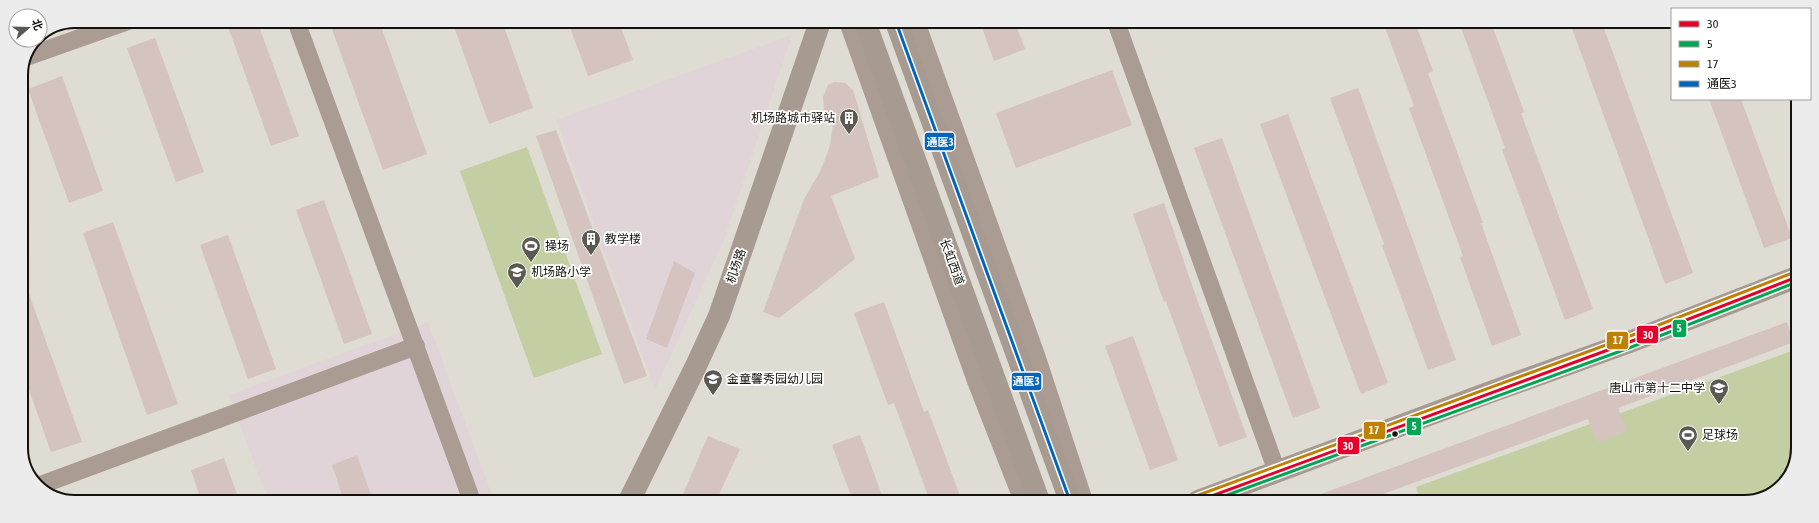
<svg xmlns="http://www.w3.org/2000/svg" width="1819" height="523" viewBox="0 0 1819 523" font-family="'Asap Condensed','Noto Sans SC',sans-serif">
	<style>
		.commercial { fill: #e1d4d8 }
		.green { fill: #c4cea3 }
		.building { fill: #d4c3be }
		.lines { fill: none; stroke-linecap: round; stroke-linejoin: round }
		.street { stroke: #aa9c93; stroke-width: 18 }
		.secondary { stroke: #a79a90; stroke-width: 22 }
		.bus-1-casing { stroke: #fff; stroke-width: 6 }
		.bus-2-casing { stroke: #fff; stroke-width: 6 }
		.bus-3-casing { stroke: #fff; stroke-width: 6 }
		.bus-4-casing { stroke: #fff; stroke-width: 6 }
		.bus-1 { stroke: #e4002b; stroke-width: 3 }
		.bus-2 { stroke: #00a651; stroke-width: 3 }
		.bus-3 { stroke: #be8103; stroke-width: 3 }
		.bus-4 { stroke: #0065bd; stroke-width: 3 }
		.bus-dot { fill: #13120c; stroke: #fff; stroke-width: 1.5 }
		.labels { text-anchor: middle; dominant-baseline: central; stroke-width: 3.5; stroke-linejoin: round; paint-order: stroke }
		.poi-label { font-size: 12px; fill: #13120c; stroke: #fff; text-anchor: start }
		.street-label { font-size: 12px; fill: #13120c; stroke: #fff }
		.rim { fill: none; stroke: #13120c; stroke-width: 2 }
		.line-badge { stroke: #fff; stroke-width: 1.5 }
		.badge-label { font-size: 11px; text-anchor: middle; font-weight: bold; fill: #fff }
	</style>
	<rect width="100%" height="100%" fill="#dedcd3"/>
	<path class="commercial" d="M 792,35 L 724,240 L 655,390 L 556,120 Z
		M 428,322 L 494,501 L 268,500 L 229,395 Z"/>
	<path class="green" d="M 527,147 L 602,354 L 534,378 L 460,171 Z
		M 1797,349 L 1796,462 L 1777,491 L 1745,502 L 1421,502 L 1416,487 Z"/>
	<path class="building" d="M 226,21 L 257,21 L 299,136 L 271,146 Z
		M 329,21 L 379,21 L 427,154 L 383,170 Z
		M 452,21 L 502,21 L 533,108 L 489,124 Z
		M 568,22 L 619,22 L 633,60 L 588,76 Z
		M 980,22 L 1015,22 L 1025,49 L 994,61 Z
		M 1383,22 L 1415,22 L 1433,71 L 1428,73 L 1483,223 L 1481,223 L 1521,335 L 1492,346 L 1460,257 L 1463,256 L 1409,108 L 1414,106 Z
		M 1459,22 L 1491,22 L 1524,112 L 1521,113 L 1593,309 L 1565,320 L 1502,149 L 1505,148 Z
		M 1570,23 L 1602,23 L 1693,273 L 1665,284 Z
		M 155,38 L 204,172 L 176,182 L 127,48 Z
		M 1112,70 L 1132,125 L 1016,168 L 996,113 Z
		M 62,76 L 103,191 L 69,203 L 28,89 Z
		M 834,82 L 845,83 L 853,90 L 879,177 L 831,196 L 855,259 L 779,318 L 763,312 L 804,199 L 821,170 L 830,146 L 833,124 L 824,110 L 823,97 L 828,85 Z
		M 1358,88 L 1456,360 L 1428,370 L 1382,245 L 1384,244 L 1330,98 Z
		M 1709,99 L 1741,99 L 1792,238 L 1764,248 Z
		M 1288,114 L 1388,383 L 1361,394 L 1260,124 Z
		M 556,130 L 647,376 L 624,384 L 536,136 Z
		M 1222,138 L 1320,408 L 1293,418 L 1194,148 Z
		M 324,200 L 372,334 L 344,344 L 296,210 Z
		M 1164,203 L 1194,291 L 1247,437 L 1219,447 L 1166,301 L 1164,302 L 1133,214 Z
		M 113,222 L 178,404 L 147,415 L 83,233 Z
		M 228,235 L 276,369 L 248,379 L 200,245 Z
		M 674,261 L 695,273 L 667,348 L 646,339 Z
		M 23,277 L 82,442 L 51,452 L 21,367 L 21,278 Z
		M 884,302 L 924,412 L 928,410 L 962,501 L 930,501 L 894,403 L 888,405 L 854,313 Z
		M 1787,322 L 1794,342 L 1618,408 L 1627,431 L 1597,443 L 1588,419 L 1361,502 L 1305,502 L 1305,500 Z
		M 1133,336 L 1178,460 L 1150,470 L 1105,346 Z
		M 860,435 L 884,501 L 853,501 L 832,445 Z
		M 708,436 L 740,449 L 716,501 L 680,501 Z
		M 357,455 L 373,501 L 344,501 L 332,465 Z
		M 224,458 L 239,500 L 201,500 L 191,470 Z"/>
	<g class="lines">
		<path class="street" d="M 296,21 L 472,501
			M 848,22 L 976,381 L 1023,501
			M 916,22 L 1037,358 L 1084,501
			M 1116,22 L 1277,472
			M 29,56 L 128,21
			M 38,486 L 416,346"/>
		<path class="secondary" d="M 865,22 L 1039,501
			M 896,22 L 1070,501
			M 629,501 L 695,368 L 719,316 L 820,22
			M 1198,501 L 1485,394 L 1627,343 L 1797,277"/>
		<defs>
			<path id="bus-1" d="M 1198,501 L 1627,343 L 1797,277"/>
			<path id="bus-2" d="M 1211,501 L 1629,348 L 1797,282"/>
			<path id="bus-3" d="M 1196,496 L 1625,338 L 1795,272"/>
			<path id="bus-4" d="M 896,22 L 1070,501"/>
		</defs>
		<use href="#bus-1" class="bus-1-casing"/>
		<use href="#bus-2" class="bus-2-casing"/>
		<use href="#bus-3" class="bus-3-casing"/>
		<use href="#bus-4" class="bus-4-casing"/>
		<use href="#bus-1" class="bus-1"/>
		<use href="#bus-2" class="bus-2"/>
		<use href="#bus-3" class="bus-3"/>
		<use href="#bus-4" class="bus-4"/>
	</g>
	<defs>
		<symbol id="building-pin" viewBox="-11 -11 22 30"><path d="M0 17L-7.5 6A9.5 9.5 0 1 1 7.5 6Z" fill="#5a5952" stroke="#fff"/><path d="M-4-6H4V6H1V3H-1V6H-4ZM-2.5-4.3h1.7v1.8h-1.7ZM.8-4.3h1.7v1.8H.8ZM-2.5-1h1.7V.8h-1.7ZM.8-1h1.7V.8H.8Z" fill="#fff"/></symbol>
		<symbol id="stadium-pin" viewBox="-11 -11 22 30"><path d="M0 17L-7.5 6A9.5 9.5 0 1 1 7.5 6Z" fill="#5a5952" stroke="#fff"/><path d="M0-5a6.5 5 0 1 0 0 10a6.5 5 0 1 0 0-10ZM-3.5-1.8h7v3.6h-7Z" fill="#fff"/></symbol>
		<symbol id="school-pin" viewBox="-11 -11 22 30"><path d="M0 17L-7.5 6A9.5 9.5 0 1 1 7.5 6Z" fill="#5a5952" stroke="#fff"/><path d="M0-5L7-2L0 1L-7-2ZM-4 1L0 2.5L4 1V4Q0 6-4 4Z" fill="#fff"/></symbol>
	</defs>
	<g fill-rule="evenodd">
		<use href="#building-pin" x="838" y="107" width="22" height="30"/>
		<use href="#building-pin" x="580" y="228" width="22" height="30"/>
		<use href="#stadium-pin" x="520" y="235" width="22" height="30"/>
		<use href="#school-pin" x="506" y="261" width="22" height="30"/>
		<use href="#school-pin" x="702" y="368" width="22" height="30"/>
		<use href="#school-pin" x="1708" y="377" width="22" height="30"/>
		<use href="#stadium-pin" x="1677" y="424" width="22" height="30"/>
	</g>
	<circle class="bus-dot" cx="1395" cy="434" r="3.5"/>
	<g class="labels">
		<g class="poi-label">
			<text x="835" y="118" text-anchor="end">机场路城市驿站</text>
			<text x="605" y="239">教学楼</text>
			<text x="545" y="246">操场</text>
			<text x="531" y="272">机场路小学</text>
			<text x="727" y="379">金童馨秀园幼儿园</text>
			<text x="1705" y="388" text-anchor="end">唐山市第十二中学</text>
			<text x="1702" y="435">足球场</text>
		</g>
		<g class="street-label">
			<text transform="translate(952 262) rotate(70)">长虹西道</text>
			<text transform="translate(736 266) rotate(-71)">机场路</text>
		</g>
	</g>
	<path d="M0 0H1819V523H0ZM75 28H1744A47 47 0 0 1 1791 75V448A47 47 0 0 1 1744 495H75A47 47 0 0 1 28 448V75A47 47 0 0 1 75 28Z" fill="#ececec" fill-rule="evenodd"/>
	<path class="rim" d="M75 28H1744A47 47 0 0 1 1791 75V448A47 47 0 0 1 1744 495H75A47 47 0 0 1 28 448V75A47 47 0 0 1 75 28Z"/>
	<g class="line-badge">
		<rect x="924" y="132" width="31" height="19" rx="4" fill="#0065bd"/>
		<rect x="1672" y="319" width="15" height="19" rx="4" fill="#00a651"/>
		<rect x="1636" y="325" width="23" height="19" rx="4" fill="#e4002b"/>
		<rect x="1606" y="331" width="23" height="19" rx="4" fill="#be8103"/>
		<rect x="1011" y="372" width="31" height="19" rx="4" fill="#0065bd"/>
		<rect x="1406" y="417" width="16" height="19" rx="4" fill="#00a651"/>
		<rect x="1363" y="421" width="23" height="19" rx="4" fill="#be8103"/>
		<rect x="1337" y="436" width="23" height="19" rx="4" fill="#e4002b"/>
	</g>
	<g class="badge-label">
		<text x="940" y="146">通医3</text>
		<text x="1679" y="332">5</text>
		<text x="1648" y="339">30</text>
		<text x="1618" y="344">17</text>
		<text x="1026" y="385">通医3</text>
		<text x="1414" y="430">5</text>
		<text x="1374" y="434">17</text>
		<text x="1348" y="450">30</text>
	</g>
	<rect x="1671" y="8" width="140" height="92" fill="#ffffff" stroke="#a1a09e"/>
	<rect x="1679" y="21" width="20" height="6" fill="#e4002b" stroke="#a1a09e"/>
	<text x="1707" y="28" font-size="12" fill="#13120c">30</text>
	<rect x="1679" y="41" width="20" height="6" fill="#00a651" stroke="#a1a09e"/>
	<text x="1707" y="48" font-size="12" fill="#13120c">5</text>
	<rect x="1679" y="61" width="20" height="6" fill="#be8103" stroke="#a1a09e"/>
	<text x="1707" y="68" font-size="12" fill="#13120c">17</text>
	<rect x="1679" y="81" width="20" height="6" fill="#0065bd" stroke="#a1a09e"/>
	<text x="1707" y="88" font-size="12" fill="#13120c">通医3</text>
	<g transform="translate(28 28) rotate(70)"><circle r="19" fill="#ffffff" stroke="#a1a09e"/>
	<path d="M0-3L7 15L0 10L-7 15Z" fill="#5a5952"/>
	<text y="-6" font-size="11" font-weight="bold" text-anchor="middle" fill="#13120c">北</text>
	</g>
</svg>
